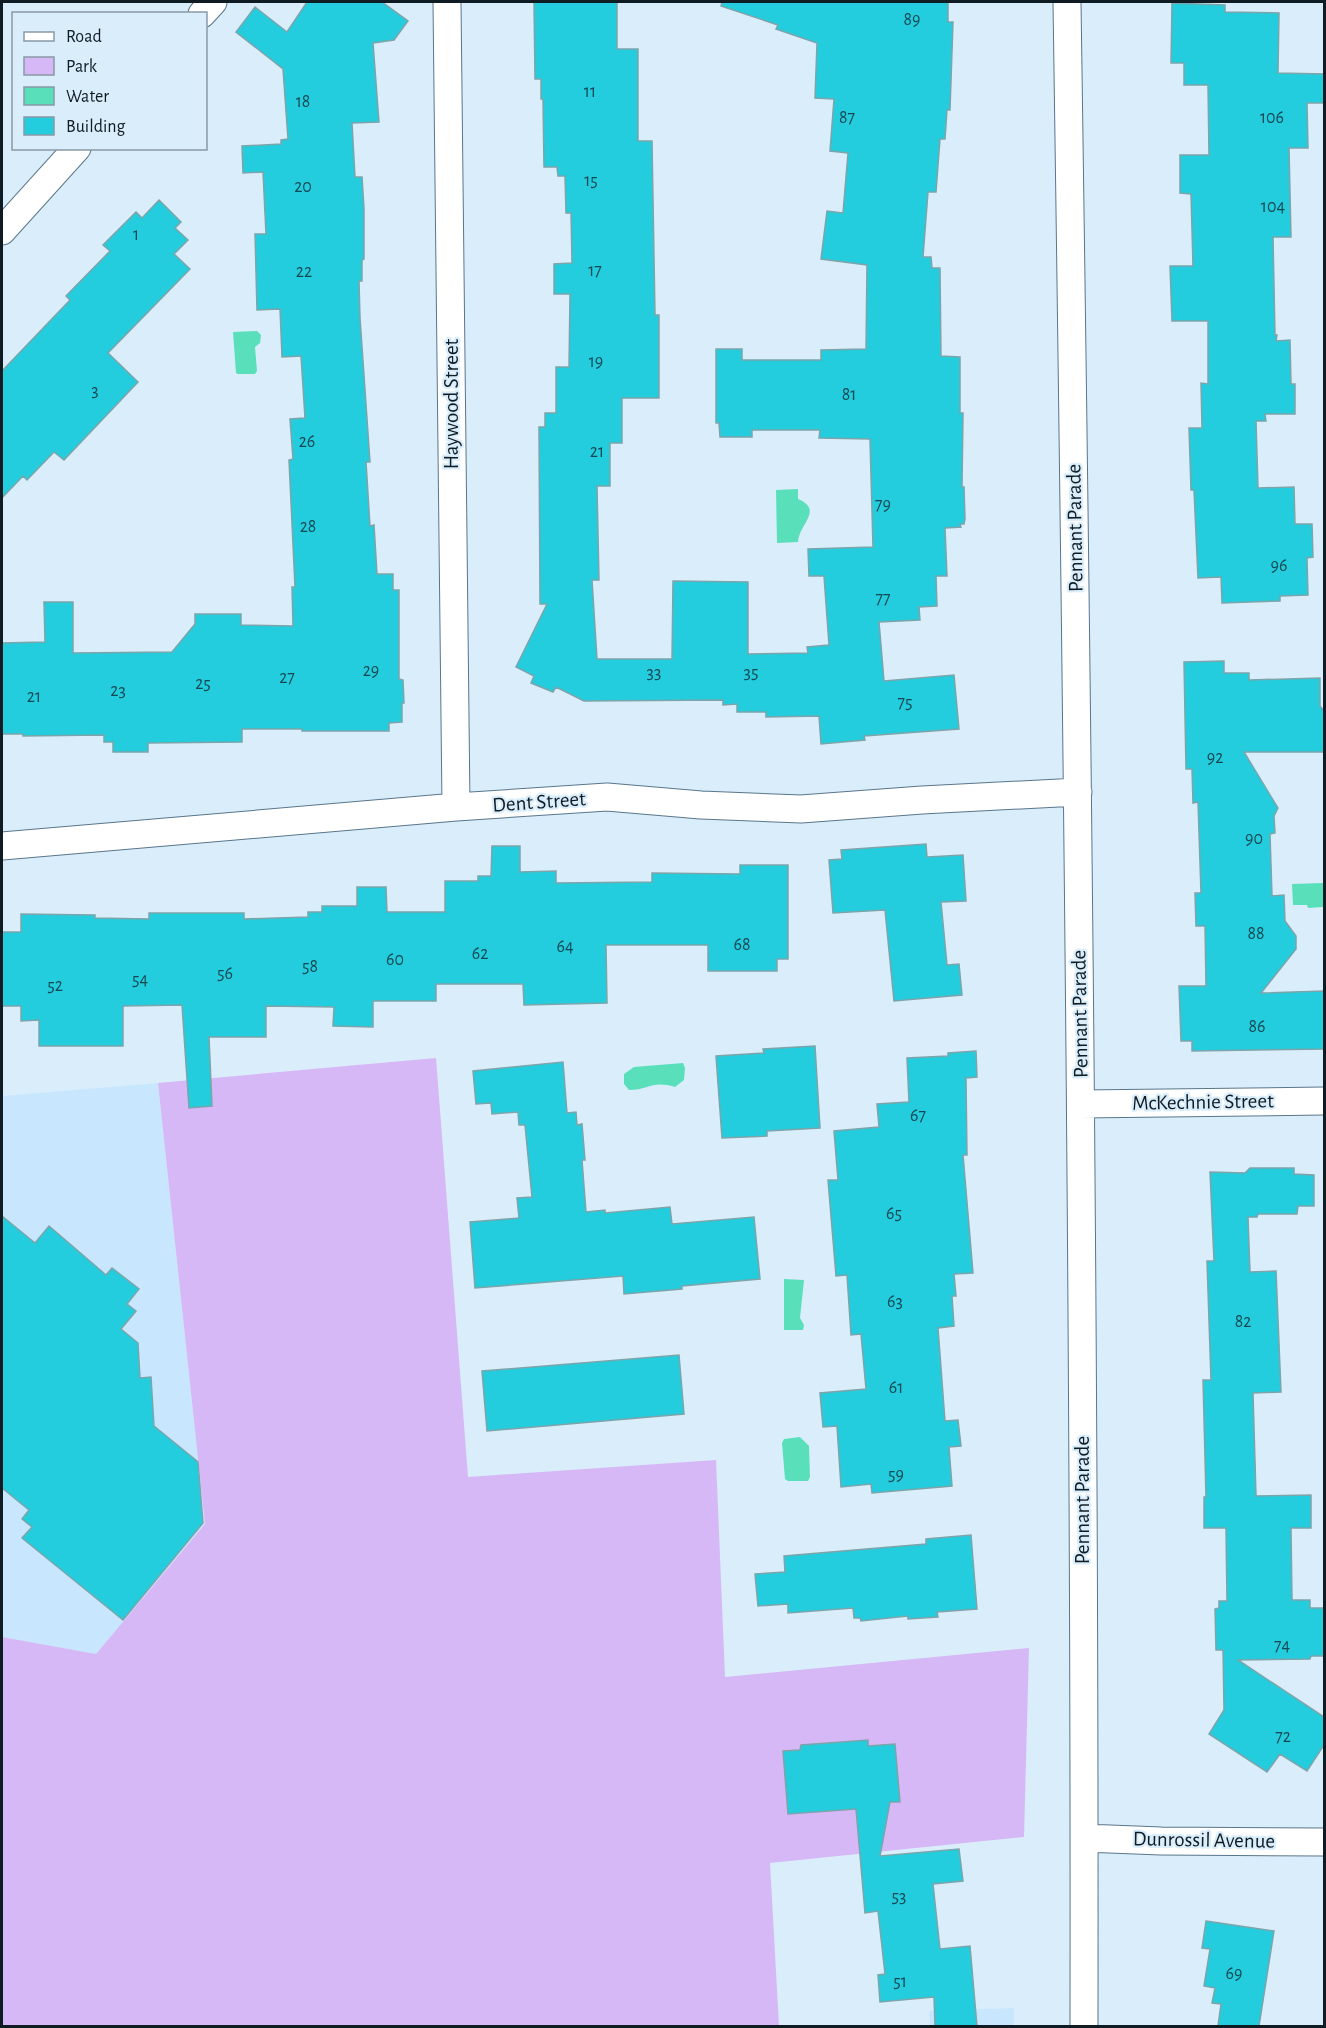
<svg xmlns="http://www.w3.org/2000/svg" width="1326" height="2028" viewBox="0 0 1326 2028" font-family="'Alegreya Sans',sans-serif">
	<style>
		.built { fill: #c8e7fe }
		.green { fill: #d6b8f7 }
		.water { fill: #5adfbb }
		.building { fill: #23cdde; stroke: #7ba5aa; stroke-width: 1.5 }
		.lines { fill: none; stroke-linecap: round; stroke-linejoin: round }
		.minor-casing { stroke: #59768b; stroke-width: 29 }
		.minor { stroke: #fff; stroke-width: 27 }
		.labels { text-anchor: middle; dominant-baseline: central; stroke-width: 4.5; stroke-linejoin: round; paint-order: stroke }
		.number-label { font-size: 18px; fill: #154852 }
		.street-label { font-size: 21px; fill: #101c24; stroke: #daedfb }
	</style>
	<rect width="100%" height="100%" fill="#daedfb"/>
	<path class="built" d="M 158,1083 L 205,1524 L 96,1654 L 2,1637 L 2,1096 Z
		M 1014,2008 L 1014,2026 L 930,2026 L 929,2011 Z"/>
	<path class="green" d="M 436,1058 L 468,1477 L 716,1460 L 725,1677 L 1029,1648 L 1024,1837 L 770,1863 L 779,2026 L 2,2026 L 2,1637 L 96,1654 L 205,1524 L 158,1083 Z"/>
	<path class="water" d="M 257,331 L 261,335 L 260,343 L 255,347 L 257,371 L 255,374 L 238,374 L 236,373 L 233,332 Z
		M 798,489 L 798,499 C 824,510 799,524 798,542 L 777,543 L 776,490 Z
		M 1324,883 L 1323,907 L 1308,908 L 1307,905 L 1293,905 L 1292,884 Z
		M 683,1063 L 685,1068 L 684,1080 L 675,1087 C 652,1080 649,1090 629,1090 L 624,1084 L 624,1074 L 634,1067 Z
		M 784,1279 L 804,1280 L 800,1318 L 804,1325 L 803,1330 L 784,1330 Z
		M 800,1437 L 809,1446 L 810,1477 L 808,1481 L 788,1481 L 785,1479 L 782,1443 L 784,1439 Z"/>
	<path class="building" d="M 307,2 L 382,2 L 408,21 L 394,40 L 373,43 L 379,122 L 352,123 L 355,177 L 362,177 L 364,209 L 364,259 L 362,260 L 362,281 L 359,281 L 360,318 L 370,462 L 366,462 L 370,526 L 374,525 L 377,574 L 393,574 L 393,590 L 399,590 L 399,679 L 403,680 L 404,703 L 402,703 L 402,722 L 389,723 L 389,731 L 302,731 L 302,729 L 242,729 L 242,742 L 148,743 L 148,752 L 113,752 L 113,742 L 104,742 L 104,735 L 23,736 L 23,734 L 2,734 L 2,643 L 45,642 L 44,602 L 73,602 L 73,653 L 172,652 L 195,624 L 195,614 L 241,614 L 241,625 L 293,626 L 292,587 L 295,587 L 289,460 L 293,459 L 290,419 L 305,418 L 301,356 L 282,357 L 280,309 L 257,310 L 255,234 L 266,234 L 263,172 L 243,173 L 242,146 L 281,144 L 281,140 L 288,139 L 283,69 L 236,32 L 255,7 L 287,32 Z
		M 534,2 L 617,2 L 617,49 L 638,49 L 638,141 L 652,141 L 655,315 L 659,315 L 659,398 L 622,398 L 622,443 L 610,443 L 610,486 L 597,486 L 599,580 L 592,580 L 597,659 L 672,659 L 673,581 L 748,582 L 748,654 L 808,653 L 807,647 L 829,645 L 824,576 L 809,576 L 808,549 L 873,547 L 870,439 L 819,438 L 820,430 L 752,430 L 752,437 L 720,437 L 719,423 L 716,423 L 716,349 L 742,349 L 742,360 L 821,360 L 821,350 L 866,349 L 867,265 L 821,259 L 827,211 L 843,213 L 848,153 L 830,151 L 834,99 L 815,98 L 817,43 L 776,29 L 778,25 L 721,6 L 722,2 L 948,2 L 948,22 L 953,22 L 950,110 L 947,110 L 945,139 L 940,139 L 936,192 L 928,192 L 923,257 L 931,257 L 932,268 L 940,268 L 941,356 L 960,357 L 960,413 L 963,413 L 962,487 L 964,487 L 965,519 L 964,524 L 960,524 L 961,527 L 945,528 L 947,576 L 936,576 L 937,606 L 919,607 L 920,620 L 879,622 L 884,681 L 954,675 L 959,729 L 864,736 L 865,740 L 821,744 L 819,716 L 766,717 L 766,712 L 737,712 L 737,704 L 723,705 L 723,700 L 584,701 L 556,687 L 553,692 L 531,683 L 534,676 L 516,667 L 547,604 L 540,604 L 539,427 L 545,427 L 545,413 L 556,413 L 556,367 L 569,367 L 570,294 L 554,294 L 554,264 L 572,263 L 571,213 L 566,213 L 565,176 L 558,176 L 557,167 L 544,167 L 543,99 L 541,99 L 541,79 L 535,79 Z
		M 1172,3 L 1225,5 L 1225,12 L 1279,13 L 1278,73 L 1324,74 L 1324,103 L 1307,103 L 1308,148 L 1289,148 L 1291,237 L 1273,237 L 1275,335 L 1277,335 L 1276,341 L 1290,340 L 1291,384 L 1295,384 L 1295,414 L 1265,414 L 1266,421 L 1256,421 L 1258,488 L 1294,487 L 1295,524 L 1312,524 L 1313,557 L 1307,558 L 1308,595 L 1280,596 L 1280,601 L 1222,603 L 1221,577 L 1198,578 L 1194,490 L 1191,490 L 1189,428 L 1202,428 L 1201,383 L 1208,384 L 1208,321 L 1172,321 L 1170,266 L 1193,266 L 1191,194 L 1180,193 L 1180,155 L 1209,155 L 1208,85 L 1184,85 L 1184,63 L 1171,63 Z
		M 159,200 L 181,222 L 175,228 L 188,240 L 174,254 L 190,269 L 108,353 L 138,382 L 64,460 L 54,452 L 27,480 L 23,476 L 2,498 L 2,371 L 70,300 L 66,296 L 110,251 L 103,245 L 136,212 L 142,218 Z
		M 1224,661 L 1224,673 L 1249,673 L 1249,680 L 1320,678 L 1320,706 L 1324,711 L 1324,752 L 1244,752 L 1278,808 L 1274,816 L 1275,833 L 1270,834 L 1272,896 L 1284,895 L 1285,921 L 1296,936 L 1296,949 L 1261,993 L 1324,991 L 1324,1049 L 1192,1051 L 1192,1041 L 1181,1041 L 1179,986 L 1206,986 L 1205,926 L 1196,926 L 1195,893 L 1201,893 L 1198,802 L 1193,803 L 1192,769 L 1186,769 L 1184,662 Z
		M 926,844 L 927,857 L 963,855 L 966,901 L 941,902 L 947,965 L 959,964 L 962,995 L 894,1001 L 885,910 L 833,913 L 829,860 L 842,859 L 841,850 Z
		M 492,846 L 520,846 L 520,872 L 556,871 L 556,883 L 652,882 L 652,873 L 740,874 L 740,865 L 788,865 L 788,959 L 777,959 L 777,971 L 708,971 L 708,945 L 606,945 L 607,1003 L 524,1005 L 523,984 L 436,984 L 436,1001 L 373,1001 L 373,1027 L 333,1026 L 334,1007 L 266,1006 L 266,1037 L 209,1037 L 212,1106 L 189,1108 L 182,1005 L 123,1006 L 123,1046 L 39,1046 L 39,1020 L 21,1021 L 21,1006 L 2,1006 L 2,932 L 21,932 L 21,914 L 95,915 L 95,918 L 149,919 L 149,913 L 244,913 L 244,919 L 308,917 L 308,912 L 322,912 L 322,906 L 357,906 L 357,887 L 386,887 L 387,912 L 445,912 L 445,881 L 478,881 L 478,876 L 491,876 Z
		M 815,1046 L 820,1128 L 767,1131 L 767,1136 L 722,1138 L 716,1056 L 764,1053 L 763,1049 Z
		M 976,1051 L 977,1077 L 966,1078 L 967,1155 L 963,1155 L 973,1273 L 954,1274 L 956,1296 L 952,1296 L 954,1326 L 938,1328 L 945,1421 L 958,1420 L 961,1446 L 949,1447 L 952,1486 L 872,1493 L 871,1484 L 841,1487 L 837,1426 L 823,1427 L 820,1393 L 866,1389 L 861,1334 L 851,1335 L 847,1275 L 836,1276 L 828,1180 L 838,1180 L 834,1131 L 879,1127 L 877,1104 L 909,1102 L 907,1058 L 948,1056 L 948,1053 Z
		M 563,1062 L 567,1113 L 576,1112 L 577,1125 L 582,1124 L 585,1160 L 582,1160 L 586,1212 L 605,1210 L 605,1213 L 670,1207 L 672,1224 L 754,1217 L 760,1279 L 682,1286 L 682,1289 L 624,1294 L 623,1276 L 475,1288 L 470,1222 L 519,1218 L 517,1198 L 532,1197 L 525,1125 L 519,1125 L 518,1112 L 492,1114 L 491,1103 L 476,1104 L 473,1071 Z
		M 1250,1168 L 1294,1168 L 1294,1174 L 1314,1175 L 1314,1206 L 1298,1206 L 1297,1214 L 1258,1214 L 1257,1217 L 1248,1217 L 1250,1272 L 1276,1271 L 1281,1392 L 1253,1393 L 1256,1496 L 1311,1495 L 1311,1528 L 1291,1528 L 1292,1600 L 1310,1600 L 1310,1608 L 1324,1608 L 1324,1656 L 1311,1656 L 1310,1659 L 1238,1660 L 1324,1717 L 1324,1745 L 1307,1771 L 1280,1754 L 1267,1772 L 1209,1734 L 1224,1710 L 1223,1650 L 1216,1650 L 1215,1609 L 1219,1608 L 1219,1601 L 1227,1601 L 1226,1528 L 1204,1528 L 1204,1497 L 1206,1497 L 1203,1380 L 1211,1380 L 1207,1261 L 1214,1261 L 1210,1172 L 1245,1173 Z
		M 2,1216 L 35,1243 L 49,1226 L 106,1275 L 112,1268 L 139,1289 L 127,1304 L 136,1311 L 121,1329 L 138,1343 L 140,1378 L 151,1377 L 154,1426 L 198,1462 L 203,1523 L 123,1620 L 22,1538 L 32,1527 L 22,1519 L 29,1510 L 2,1488 Z
		M 679,1355 L 684,1414 L 487,1431 L 482,1371 Z
		M 971,1535 L 977,1609 L 937,1612 L 938,1617 L 908,1619 L 908,1616 L 861,1621 L 860,1618 L 854,1618 L 853,1608 L 788,1613 L 788,1604 L 758,1606 L 755,1574 L 785,1572 L 784,1556 L 926,1544 L 926,1539 Z
		M 868,1740 L 868,1746 L 895,1744 L 900,1802 L 890,1802 L 880,1856 L 959,1849 L 963,1881 L 933,1884 L 940,1949 L 970,1946 L 977,2026 L 935,2026 L 934,1997 L 880,2002 L 878,1975 L 885,1974 L 878,1911 L 865,1913 L 856,1809 L 788,1814 L 783,1751 L 800,1750 L 801,1745 Z
		M 1206,1921 L 1274,1931 L 1259,2026 L 1218,2026 L 1221,2004 L 1212,2003 L 1215,1988 L 1204,1986 L 1210,1949 L 1202,1948 Z"/>
	<g class="lines">
		<defs>
			<path id="minor" d="M 447,2 L 456,807
				M 1067,2 C 1077,676 1085,1351 1084,2026
				M 202,14 L 213,2
				M 2,231 L 77,148
				M 2,846 L 456,807 L 607,797 L 701,805 L 801,809 L 922,800 L 1078,792
				M 1081,1104 L 1324,1101
				M 1084,1838 L 1161,1841 L 1324,1842"/>
		</defs>
		<use href="#minor" class="minor-casing"/>
		<use href="#minor" class="minor"/>
	</g>
	<g class="labels">
		<g class="number-label">
			<text x="912" y="20">89</text>
			<text x="590" y="92">11</text>
			<text x="303" y="102">18</text>
			<text x="847" y="118">87</text>
			<text x="1272" y="118">106</text>
			<text x="591" y="181">15</text>
			<text x="303" y="187">20</text>
			<text x="1273" y="207">104</text>
			<text x="136" y="235">1</text>
			<text x="595" y="271">17</text>
			<text x="304" y="272">22</text>
			<text x="596" y="362">19</text>
			<text x="95" y="391">3</text>
			<text x="849" y="395">81</text>
			<text x="307" y="442">26</text>
			<text x="597" y="452">21</text>
			<text x="883" y="505">79</text>
			<text x="308" y="527">28</text>
			<text x="1279" y="566">96</text>
			<text x="883" y="599">77</text>
			<text x="371" y="671">29</text>
			<text x="654" y="673">33</text>
			<text x="751" y="673">35</text>
			<text x="287" y="678">27</text>
			<text x="203" y="684">25</text>
			<text x="118" y="691">23</text>
			<text x="34" y="697">21</text>
			<text x="905" y="703">75</text>
			<text x="1215" y="758">92</text>
			<text x="1254" y="839">90</text>
			<text x="1256" y="934">88</text>
			<text x="742" y="945">68</text>
			<text x="565" y="947">64</text>
			<text x="480" y="954">62</text>
			<text x="395" y="960">60</text>
			<text x="310" y="967">58</text>
			<text x="225" y="974">56</text>
			<text x="140" y="980">54</text>
			<text x="55" y="986">52</text>
			<text x="1257" y="1027">86</text>
			<text x="918" y="1116">67</text>
			<text x="894" y="1214">65</text>
			<text x="895" y="1302">63</text>
			<text x="1243" y="1322">82</text>
			<text x="896" y="1388">61</text>
			<text x="896" y="1475">59</text>
			<text x="1282" y="1646">74</text>
			<text x="1283" y="1737">72</text>
			<text x="899" y="1897">53</text>
			<text x="1234" y="1974">69</text>
			<text x="900" y="1982">51</text>
		</g>
		<g class="street-label">
			<text transform="translate(451 404) rotate(-90)">Haywood Street</text>
			<text transform="translate(1075 528) rotate(-91)">Pennant Parade</text>
			<text transform="translate(539 802) rotate(-4)">Dent Street</text>
			<text transform="translate(1080 1014) rotate(-91)">Pennant Parade</text>
			<text transform="translate(1203 1102) rotate(-1)">McKechnie Street</text>
			<text transform="translate(1082 1500) rotate(-90)">Pennant Parade</text>
			<text transform="translate(1204 1840) rotate(1)">Dunrossil Avenue</text>
		</g>
	</g>
	<rect width="1326" height="2028" fill="none" stroke="#101c24" stroke-width="6"/>
	<rect x="12" y="12" width="195" height="138" fill="#daedfb" stroke="#8999a5" stroke-width="1.5"/>
	<rect x="24" y="32" width="30" height="9" fill="#ffffff" stroke="#8999a5" stroke-width="1.5"/>
	<text x="66" y="42" font-size="18" fill="#101c24">Road</text>
	<rect x="24" y="57" width="30" height="18" fill="#d6b8f7" stroke="#8999a5" stroke-width="1.5"/>
	<text x="66" y="72" font-size="18" fill="#101c24">Park</text>
	<rect x="24" y="87" width="30" height="18" fill="#5adfbb" stroke="#8999a5" stroke-width="1.5"/>
	<text x="66" y="102" font-size="18" fill="#101c24">Water</text>
	<rect x="24" y="117" width="30" height="18" fill="#23cdde" stroke="#8999a5" stroke-width="1.5"/>
	<text x="66" y="132" font-size="18" fill="#101c24">Building</text>
</svg>
